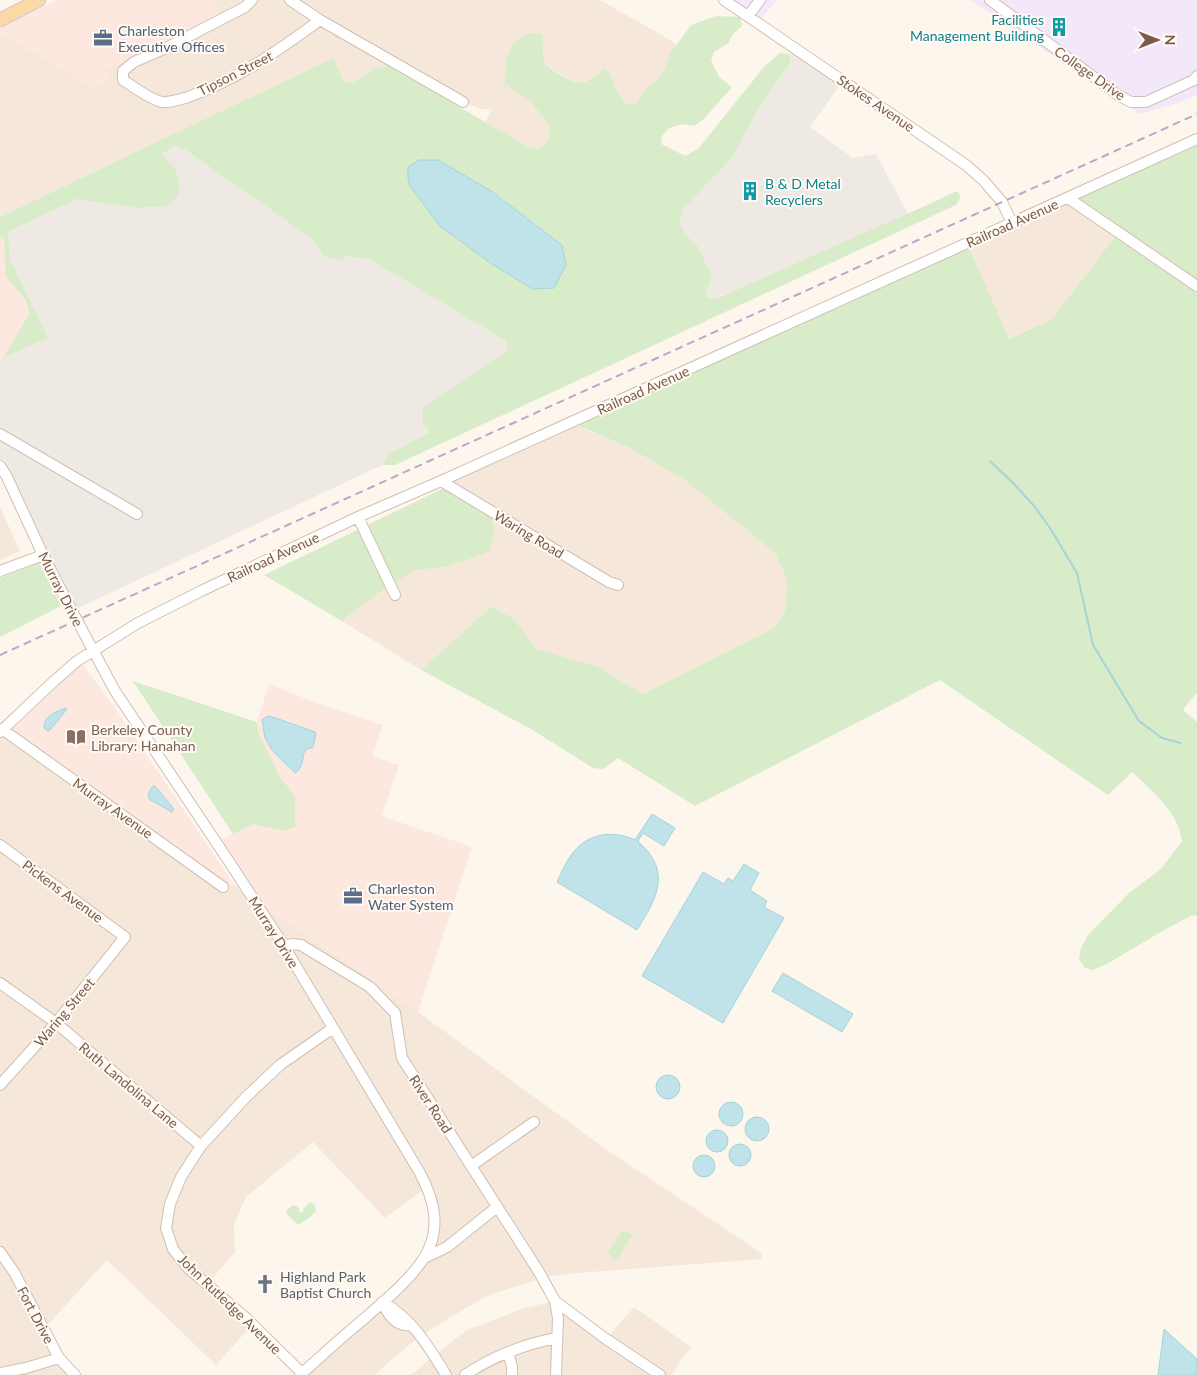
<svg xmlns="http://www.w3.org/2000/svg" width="1197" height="1375" viewBox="0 0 1197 1375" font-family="Lato,sans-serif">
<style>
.residential{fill:#f5e8da}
.commercial{fill:#fde8e0}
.industrial{fill:#efe9e4}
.education{fill:#f3e8fa}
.green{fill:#d8ecc9}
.water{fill:#bfe3e8;stroke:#a5d3da}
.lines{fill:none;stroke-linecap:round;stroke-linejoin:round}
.stream{stroke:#a5d3da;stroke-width:2}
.minor-casing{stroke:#d1beb0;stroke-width:12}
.major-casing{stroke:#dad1cd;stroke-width:15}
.minor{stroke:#fff;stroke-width:10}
.major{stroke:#fbd9a5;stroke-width:12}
.rail{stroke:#b9a8c9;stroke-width:2;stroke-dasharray:8 5;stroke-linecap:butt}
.labels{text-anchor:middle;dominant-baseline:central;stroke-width:4;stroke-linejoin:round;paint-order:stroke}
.culture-label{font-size:14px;fill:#0d838f;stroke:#fffaf3;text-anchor:end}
.service-label{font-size:14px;fill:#4e5e75;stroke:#fffaf3;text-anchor:start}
.street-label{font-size:14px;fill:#7a5c4d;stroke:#fffaf3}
.education-label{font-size:14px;fill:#785e54;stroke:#fffaf3;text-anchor:start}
.worship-label{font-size:14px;fill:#5b616d;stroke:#fffaf3;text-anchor:start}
</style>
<rect width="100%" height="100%" fill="#fdf6ec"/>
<path class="residential" d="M212 0H600L665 37 677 45 669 55 662 75 646 89 636 104 625 103 616 91 610 73 591 78 581 83 570 81 544 63 542 34 505 84 531 102 550 127V138L539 149 527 146 485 122 492 109H481L463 102 389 60 388 66 376 68 352 83 343 81 334 58 171 135 0 217V32L30 51 106 70 219 14Z
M1068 198 1119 233 1052 319 1008 339 967 243Z
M571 423 630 448 686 481 775 553 787 579 786 609 774 628 643 694 596 666 536 649 514 619 492 606 421 670 342 621 377 594 413 571 449 566 490 552 493 521 490 511 441 481Z
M0 507 20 551 0 560Z
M0 732 223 887 234 885 418 1012 600 1145 761 1253 762 1259 565 1274 542 1278 486 1296 420 1336 374 1375H300L414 1272 433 1235 427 1187 385 1218 313 1142 246 1197 234 1225 235 1252 207 1285 252 1325 216 1365 107 1260 44 1329 75 1375H0Z
M555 1301 606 1339 634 1307 691 1347 671 1375H411L434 1355 467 1330 524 1308Z"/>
<path class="commercial" d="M57 0H212L220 14 106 70 110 79 92 88 0 32V28Z
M0 236 4 238 6 277 26 300 29 314 3 358 0 359Z
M79 660 113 705 234 885 223 887 2 729Z
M269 684 314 702 383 725 372 756 399 765 382 816 472 847 418 1012 253 899 217 842 253 824 283 831 295 796 279 775 259 734 257 722Z"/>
<path class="industrial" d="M791 51 840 85 810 127 853 158 876 154 908 214 714 299 706 297V292L712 277 698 246 685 234 680 223 683 210 732 157 760 106 776 83 790 64Z
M174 145 184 149 311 238 324 256H348L369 259 506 341 508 350 424 408 430 432 389 454 382 465 72 611 0 466V359L48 338 10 259 8 232 77 199 136 208 160 153 167 151Z"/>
<path class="education" d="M732 0H777L761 19Z
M970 0H1197V95L1178 103 1140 114Z"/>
<path class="green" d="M716 16 740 17 742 26 732 35 729 43 714 52 711 61 720 78 732 87 704 119 694 126 682 124 669 128 662 136 661 144 685 156 698 149 764 67 780 53 790 54V64L776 83 760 106 732 157 683 210 680 223 685 234 698 246 712 277 706 292 707 297 715 299 927 205 957 191 961 197 956 205 395 465H382L389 454 430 432 423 423V408L508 350 506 341 369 259 348 256 339 260 324 256 311 238 184 149 174 145 167 151 160 153 175 168 180 188 177 198 167 206 136 208 77 199 8 232 10 259 48 338 3 358 29 314 26 300 6 277 4 238 0 236V217L171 135 334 58 343 81 352 83 376 68 388 66 527 146 539 149 550 138V127L531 102 505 84C506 75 505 64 508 55 512 41 527 30 542 34L544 63C553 70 572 86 583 82 591 80 598 74 604 69L610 73 616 91 625 103 636 104 646 89 662 75 669 55 691 25Z
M1197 139V286L1068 198Z
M1115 237 1197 293V692L1183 710 1197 722V915L1191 916 1164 930 1107 964 1092 970 1085 968 1079 959 1081 948 1088 935 1129 893 1161 869 1182 841C1178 811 1153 792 1132 772L1108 795 940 680 695 806 618 758 603 769 593 768 531 729 421 670 492 606 514 619 536 649 596 666 643 694 774 628 786 609 787 579 775 553 686 481 630 448 577 425 969 248 1009 339 1052 319Z
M442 489H448L492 516 494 532 490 552 449 566 413 571 377 594 342 621 264 575Z
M39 562 61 606 0 637V578Z
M133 681 257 722 259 734 279 775 295 796V827L283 831 253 824 233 834Z
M310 1202 315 1205 316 1211 309 1218 298 1225 288 1215 286 1211 293 1205 298 1207 300 1212H303V1209Z
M623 1230H624L632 1236 617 1259H616L607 1253Z"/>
<path class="water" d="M419 160H438L491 191 562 245 566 265 554 288 533 289 492 264 440 226 410 186 408 178V167Z
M66 708 67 709 50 730 48 731 44 728C43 717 56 711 66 708Z
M270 716 315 732 316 734 313 747 305 750C302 758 303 769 295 773L272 750 265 738 262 720 266 717Z
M153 786H155L174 809 172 812 149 799 148 794Z
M652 814 675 828 664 846 643 833 638 841C642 846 648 850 651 856 669 882 650 908 637 930L557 882C562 871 568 857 577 848 593 832 616 831 635 840Z
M744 864 759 873 750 890 767 901 764 907 784 918 723 1023 642 976 703 872 724 884 728 878 733 881Z
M783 973 853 1014 842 1032 772 991Z
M656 1087a12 12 0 1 1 24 0a12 12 0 1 1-24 0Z
M719 1114a12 12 0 1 1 24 0a12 12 0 1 1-24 0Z
M745 1129a12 12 0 1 1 24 0a12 12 0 1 1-24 0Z
M706 1141a11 11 0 1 1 22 0a11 11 0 1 1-22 0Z
M729 1155a11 11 0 1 1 22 0a11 11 0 1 1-22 0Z
M693 1166a11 11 0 1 1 22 0a11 11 0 1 1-22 0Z
M1164 1329 1197 1359V1375H1158Z"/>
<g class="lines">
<path class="stream" d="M990 461 1013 483 1035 507 1050 528 1077 573 1093 645 1139 721 1162 738 1180 743"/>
<g class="minor-casing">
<path id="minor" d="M252 0 245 7 166 48 134 62 123 71V80C132 86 151 100 162 102 170 103 181 99 188 97 237 80 279 50 320 20
M290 0 320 20 463 102
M724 0 966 165 983 180 1002 202 1012 223
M990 0 1118 95 1131 102H1146L1194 80 1197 76
M748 16 760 0
M1068 198 1197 286
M0 434 137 514
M0 466 7 477 43 555 72 611 115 691 228 860 284 946 420 1173C432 1196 440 1220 430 1246 420 1274 375 1309 352 1329 334 1344 317 1360 300 1375
M441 481 609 582 618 585
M358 517 395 595
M0 571 43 555
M2 729 223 887
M0 732 53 682 77 661 138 623 201 591 358 517 441 481 1197 139
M0 845 125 937 56 1023 0 1085
M284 946 293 944 301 945 370 987 395 1013 402 1058 539 1272 555 1301 558 1318 556 1375
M0 983 56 1023 201 1146
M471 1166 534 1122
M0 1252 14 1272 59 1358 75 1375
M424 1258 447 1247 497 1207
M555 1301 606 1339 660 1375
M382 1302C412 1318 429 1347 446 1375
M382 1302C388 1314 395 1327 411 1325
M508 1354 512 1366V1375
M0 1373 26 1368 59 1358
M302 1373 246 1318 188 1268 173 1249 166 1228 170 1204 181 1177 201 1146 246 1097 280 1065 333 1028
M465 1375C492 1357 525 1344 557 1338"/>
</g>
<g class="major-casing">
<path id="major" d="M0 20 39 0"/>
</g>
<use href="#minor" class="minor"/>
<use href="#major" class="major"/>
<path class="rail" d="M0 655 1197 114"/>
</g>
<defs>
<g id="building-bare" transform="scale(1.5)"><path d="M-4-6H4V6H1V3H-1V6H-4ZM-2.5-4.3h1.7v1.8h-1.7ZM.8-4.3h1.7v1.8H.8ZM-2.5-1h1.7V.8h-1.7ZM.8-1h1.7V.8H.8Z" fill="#0f9aa8" stroke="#fffaf3" stroke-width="2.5" paint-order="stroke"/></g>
<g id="office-bare" transform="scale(1.5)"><path d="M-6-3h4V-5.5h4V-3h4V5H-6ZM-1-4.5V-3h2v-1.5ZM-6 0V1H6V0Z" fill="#5c6f8a" stroke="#fffaf3" stroke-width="2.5" paint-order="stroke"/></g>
<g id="library-bare" transform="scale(1.5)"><path d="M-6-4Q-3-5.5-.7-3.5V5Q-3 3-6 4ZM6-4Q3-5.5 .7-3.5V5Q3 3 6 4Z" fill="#8d6e63" stroke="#fffaf3" stroke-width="2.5" paint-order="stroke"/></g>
<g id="church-bare" transform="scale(1.5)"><path d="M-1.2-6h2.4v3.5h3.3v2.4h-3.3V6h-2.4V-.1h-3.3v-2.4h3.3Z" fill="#6b7280" stroke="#fffaf3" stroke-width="2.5" paint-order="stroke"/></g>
</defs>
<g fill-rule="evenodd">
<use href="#building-bare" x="1059" y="27"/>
<use href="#office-bare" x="103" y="38"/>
<use href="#building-bare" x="750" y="191"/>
<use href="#library-bare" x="76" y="737"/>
<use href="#office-bare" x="353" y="896"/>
<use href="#church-bare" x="265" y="1284"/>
</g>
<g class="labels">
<g class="culture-label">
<text x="1044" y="19">Facilities<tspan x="1044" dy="16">Management Building</tspan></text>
<text x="765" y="183" text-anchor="start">B &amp; D Metal<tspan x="765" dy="16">Recyclers</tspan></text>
</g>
<g class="service-label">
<text x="118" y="30">Charleston<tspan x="118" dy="16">Executive Offices</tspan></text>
<text x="368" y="888">Charleston<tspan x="368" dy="16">Water System</tspan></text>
</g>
<g class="street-label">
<text transform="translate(235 73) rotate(-27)">Tipson Street</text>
<text transform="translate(1090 73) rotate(35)">College Drive</text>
<text transform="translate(876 103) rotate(34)">Stokes Avenue</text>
<text transform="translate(1012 223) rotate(-24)">Railroad Avenue</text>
<text transform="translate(643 390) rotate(-24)">Railroad Avenue</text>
<text transform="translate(529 534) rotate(31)">Waring Road</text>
<text transform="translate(273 557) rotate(-25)">Railroad Avenue</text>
<text transform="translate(61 589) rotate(63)">Murray Drive</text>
<text transform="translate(113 808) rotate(35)">Murray Avenue</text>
<text transform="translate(63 891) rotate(36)">Pickens Avenue</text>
<text transform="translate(274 932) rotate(58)">Murray Drive</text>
<text transform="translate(64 1012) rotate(-50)">Waring Street</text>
<text transform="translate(129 1085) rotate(40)">Ruth Landolina Lane</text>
<text transform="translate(431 1104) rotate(57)">River Road</text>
<text transform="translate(230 1304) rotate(44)">John Rutledge Avenue</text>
<text transform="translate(36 1315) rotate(62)">Fort Drive</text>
</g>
<g class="education-label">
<text x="91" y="729">Berkeley County<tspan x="91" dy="16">Library: Hanahan</tspan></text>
</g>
<g class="worship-label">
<text x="280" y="1276">Highland Park<tspan x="280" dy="16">Baptist Church</tspan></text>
</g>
</g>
<g transform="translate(1157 40) rotate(90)" stroke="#fffaf3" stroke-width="4" paint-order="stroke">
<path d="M0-4L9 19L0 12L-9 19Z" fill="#7a5c4d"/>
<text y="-8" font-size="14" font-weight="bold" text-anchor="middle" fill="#7a5c4d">N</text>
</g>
</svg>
